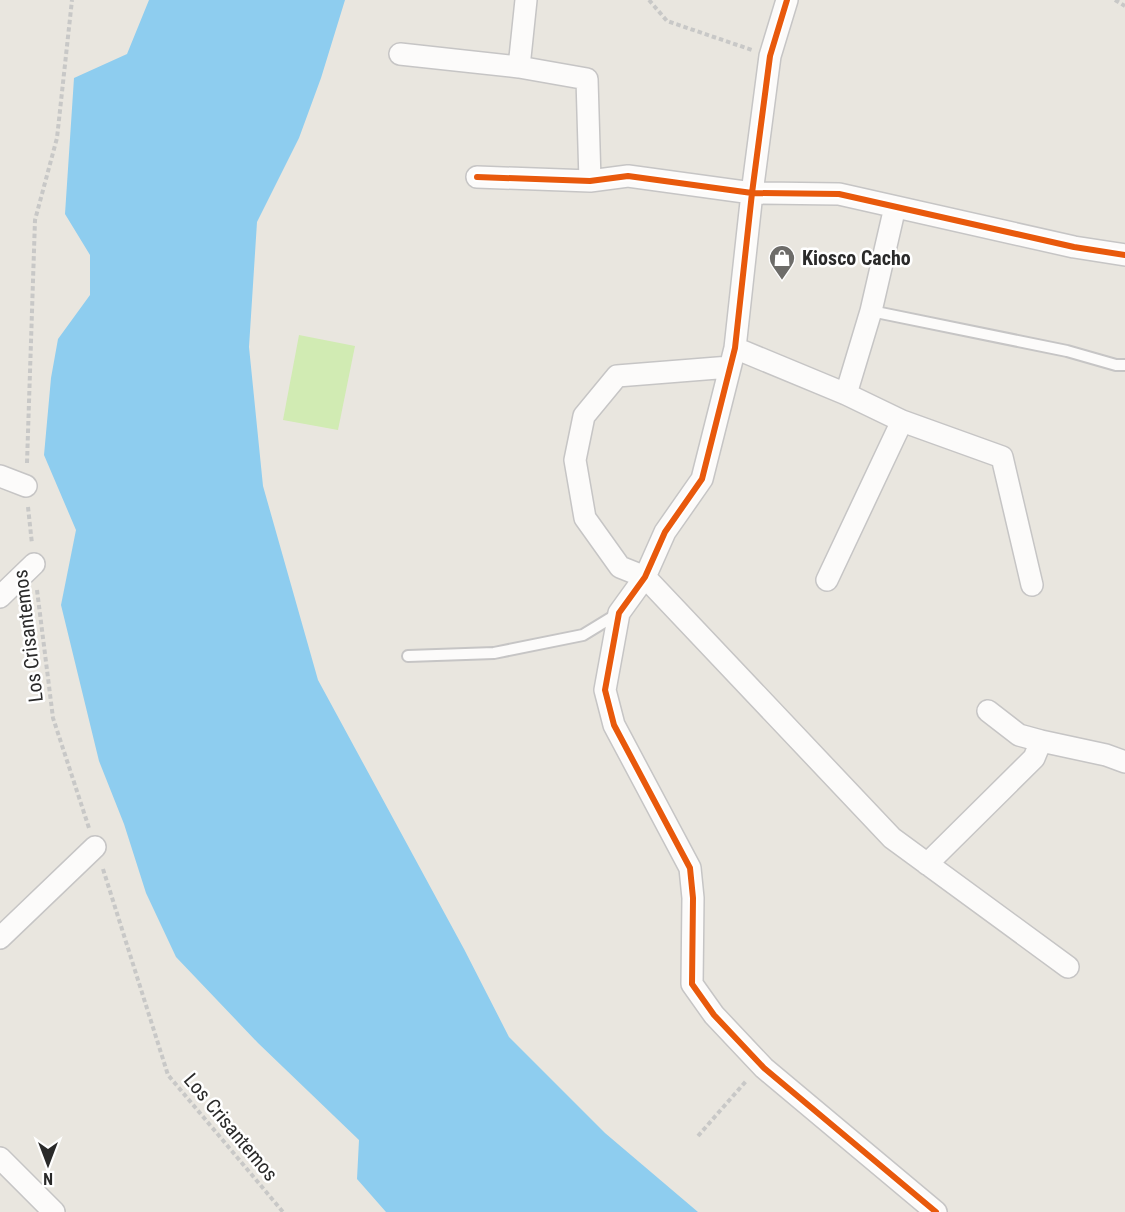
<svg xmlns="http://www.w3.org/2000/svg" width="1125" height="1212" viewBox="0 0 1125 1212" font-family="'Roboto Condensed',sans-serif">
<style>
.pitch{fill:#d1ebb3}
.water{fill:#8ecdef}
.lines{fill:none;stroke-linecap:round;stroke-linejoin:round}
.service-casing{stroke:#c6c5c5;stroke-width:14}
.minor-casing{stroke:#c6c5c5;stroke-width:24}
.path{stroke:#c8c8c7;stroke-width:4;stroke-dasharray:4.5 3;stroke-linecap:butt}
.service{stroke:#fcfbfa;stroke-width:10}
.minor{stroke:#fcfbfa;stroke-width:21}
.cycleway-casing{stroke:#fff;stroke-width:10}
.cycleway{stroke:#e8590c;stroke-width:6}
.labels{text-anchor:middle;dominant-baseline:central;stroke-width:5;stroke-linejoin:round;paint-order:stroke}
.poi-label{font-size:20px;font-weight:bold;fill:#2a2a2a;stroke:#fff;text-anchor:start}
.street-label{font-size:20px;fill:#2a2a2a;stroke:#fff}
</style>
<rect width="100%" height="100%" fill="#e9e6df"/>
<path class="pitch" d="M299 335 355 346 338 430 283 420Z"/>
<path class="water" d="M149 0H345L321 78 299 138 257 222 249 347 263 486 318 680 464 949 509 1037 605 1133 698 1212H386L357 1179 359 1140 258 1043 176 957 146 893 124 824 99 761 61 605 76 530 44 455 51 378 58 339 90 295V255L65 214 74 78 127 54Z"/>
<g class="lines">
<g class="service-casing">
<path id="service" d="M871 311 1067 351 1116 365H1125
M408 656 494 653 583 635 619 613"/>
</g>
<g class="minor-casing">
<path id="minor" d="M526 0 519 67 587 79 590 181
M787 0 770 56 752 193 735 348 702 479 665 532 645 577 619 613 605 690 614 725 690 868 693 898 692 984 714 1015 764 1068 936 1212
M400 54 519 67
M477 177 590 181 628 176 752 193 839 194 1074 247 1125 255
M735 348 846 394 902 421 1002 457 1032 585
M730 367 617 376 584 416 575 460 585 518 620 567 645 577 892 838 1068 967
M846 394 871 311 895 207
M0 476 26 486
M827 580 902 421
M0 597 34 564
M988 711 1019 735 1041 741 1106 755 1125 762
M927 864 1034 758 1041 741
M0 938 95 847
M0 1158 54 1212"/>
</g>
<path class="path" d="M649 0 667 21 752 50
M1115 0 1125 6
M27 463 35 220 57 138 72 0
M28 507 32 544
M37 590 53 718 89 828
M103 869 168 1075 283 1212
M698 1136 747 1080"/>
<use href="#service" class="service"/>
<use href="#minor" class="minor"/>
<g class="cycleway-casing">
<path id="cycleway" d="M787 0 770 56 752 193 735 348 702 479 665 532 645 577 619 613 605 690 614 725 690 868 693 898 692 984 714 1015 764 1068 936 1212
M477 177 590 181 628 176 752 193 839 194 1074 247 1125 255"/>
</g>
<use href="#cycleway" class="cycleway"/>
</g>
<defs>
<g id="shop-pin" transform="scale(1.35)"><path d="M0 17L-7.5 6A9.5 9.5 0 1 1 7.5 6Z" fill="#6d6c69" stroke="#fff"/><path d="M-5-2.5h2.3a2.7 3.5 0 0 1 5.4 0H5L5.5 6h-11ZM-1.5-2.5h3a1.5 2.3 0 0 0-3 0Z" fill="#fff"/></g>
</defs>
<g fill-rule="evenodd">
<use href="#shop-pin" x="782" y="258"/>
</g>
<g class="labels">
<g class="poi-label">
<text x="802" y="258">Kiosco Cacho</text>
</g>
<g class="street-label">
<text transform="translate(28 636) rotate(-97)">Los Crisantemos</text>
<text transform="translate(231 1127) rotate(50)">Los Crisantemos</text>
</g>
</g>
<g transform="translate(48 1164) rotate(180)" stroke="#ffffff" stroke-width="4.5" paint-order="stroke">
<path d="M0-4.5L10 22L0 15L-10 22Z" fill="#2a2a2a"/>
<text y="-9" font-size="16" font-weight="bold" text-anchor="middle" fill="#2a2a2a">N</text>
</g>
</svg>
